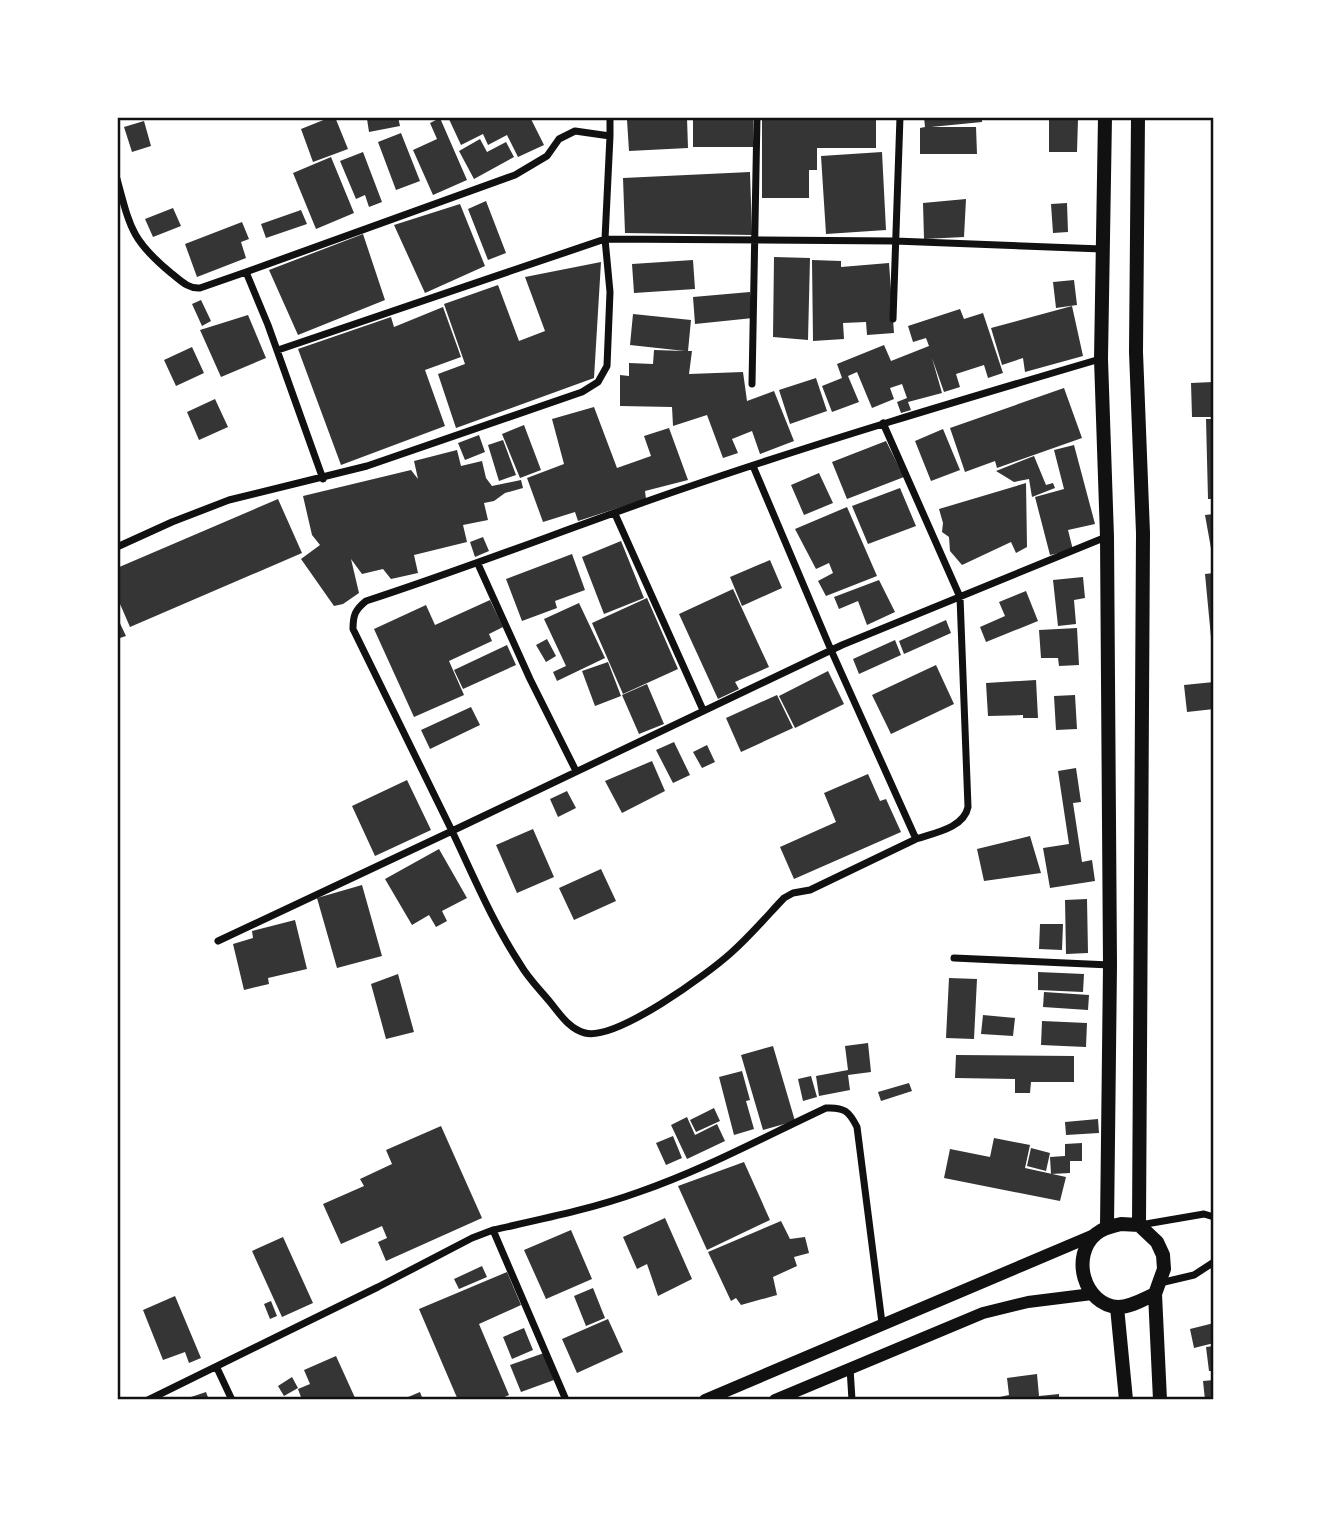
<svg xmlns="http://www.w3.org/2000/svg" width="1331" height="1517" viewBox="0 0 1331 1517" font-family="'DejaVu Sans',sans-serif">
<style>
.building{fill:#353535}
.lines{fill:none;stroke-linecap:round;stroke-linejoin:round}
.minor{stroke:#111;stroke-width:7}
.tertiary{stroke:#111;stroke-width:12}
.secondary{stroke:#111;stroke-width:14}
.neatline{fill:none;stroke:#111;stroke-width:2.5}
</style>
<rect width="100%" height="100%" fill="#fff"/>
<path class="building" d="M331 117H335L348 149 313 162 301 129Z
M376 117H398L400 126 369 132 367 119Z
M448 117H530L544 145 518 157 507 135 488 145 483 134 461 145Z
M693 117H753V147H693Z
M762 117H876V148H817V170H809V198H762Z
M924 117H982V122L931 127H976L977 154H920V128L925 127Z
M440 118 467 180 433 195 413 150 437 139 430 123Z
M687 118 688 148 629 151 627 120Z
M1078 119 1077 152H1049V120Z
M144 121 151 146 132 152 124 127Z
M401 133 420 181 396 190 378 142Z
M480 139 487 152 506 142 514 157 474 179 459 151Z
M363 152 382 202 369 207 365 195 356 199 340 161Z
M882 152 886 230 826 234 821 156Z
M331 157 354 213 316 229 293 173Z
M750 172 752 235 625 233 623 178Z
M966 199 964 237 924 239 923 203Z
M486 201 506 253 488 260 468 209Z
M1067 203 1068 232 1053 233 1051 204Z
M460 204 485 266 425 293 394 225Z
M173 208 181 226 153 237 145 219Z
M301 210 307 224 266 238 261 224Z
M242 222 249 239 241 242 246 258 197 277 185 244Z
M363 234 385 300 298 335 269 270Z
M774 257 810 258 808 340 773 337Z
M693 260 695 289 634 293 632 264Z
M812 260 841 261V267L889 263 894 333 867 335 866 322 843 323 844 339 813 341Z
M601 262 594 378 456 428 438 374 465 364 444 304 498 285 519 341 545 331 525 277Z
M1074 280 1077 305 1056 308 1053 282Z
M750 292 753 318 695 324 693 297Z
M201 300 211 321 202 326 192 304Z
M1072 306 1083 356 1025 372 1023 358 1002 365 991 328Z
M443 307 461 357 425 370 445 426 341 465 298 349 391 317 394 327Z
M960 309 964 319 983 313 1003 373 988 378 984 365 956 374 960 387 944 392 932 358 942 393 908 402 911 410 901 413 897 402 907 398 902 384 890 388 894 399 872 408 857 372 848 376 859 402 832 412 822 386 842 378 837 364 884 345 891 361 929 346 926 338 913 342 908 326Z
M633 314 691 320 688 351H692L689 374 743 372 747 401 774 391 794 441 760 454 752 431 732 439 738 453 723 458 707 415 673 426 672 407 620 406V375L629 376V363L653 364 654 350 685 351 630 345Z
M248 315 266 358 221 377 200 330Z
M192 347 204 373 176 386 164 360Z
M816 378 827 411 790 424 779 390Z
M1213 382 1214 417H1192L1191 383Z
M1064 388 1082 438 997 468 995 461 965 472 950 428Z
M215 399 228 427 199 440 187 412Z
M594 407 617 468 651 456 644 436 669 428 688 480 645 491 646 499 578 521 575 512 543 522 527 478 564 464 552 419Z
M1206 419H1214V499H1208Z
M524 425 541 470 520 478 502 434Z
M943 429 960 470 931 481 915 441Z
M479 435 485 452 465 460 458 443Z
M503 440 516 475 499 481 488 445Z
M886 441 904 477 847 499 832 462Z
M1074 445 1095 524 1068 530 1073 550 1050 555 1035 497 1064 489 1054 450Z
M457 450 461 466 482 461 486 478 492 486 521 480 523 488 505 493 494 501 484 503 488 520 463 525 467 542 414 555 418 573 391 579 383 569 362 574 351 559 359 593 343 604 334 606 301 559 320 545 312 535 303 496 411 470 418 479 414 461Z
M1034 456 1046 485 1053 483 1055 488 1032 497 1029 479 1014 482 996 471Z
M819 473 833 503 804 515 791 485Z
M1026 483 1027 547 1016 553 1011 542 962 565 950 551 949 537 942 532 943 523 939 509Z
M900 488 916 526 868 544 852 506Z
M278 499 302 553 130 627 117 597V568Z
M847 507 877 576 826 596 818 581 833 573 829 563 816 569 795 529Z
M1214 514V554H1212L1205 515Z
M483 537 489 551 475 557 470 542Z
M621 541 644 598 604 614 582 557Z
M572 554 585 590 555 601 557 608 522 621 506 579Z
M770 560 782 588 742 606 730 577Z
M1214 573V648H1212L1205 574Z
M1083 577 1085 598 1074 600 1076 624 1058 626 1053 580Z
M879 580 895 612 867 625 858 601 839 609 834 597Z
M733 589 769 667 735 682 739 689 718 699 679 614Z
M1026 591 1038 621 986 642 980 627 1005 616 999 602Z
M647 598 678 669 623 694 592 623Z
M490 600 503 627 489 634 492 641 449 661 464 695 414 717 374 629 426 605 435 625Z
M579 603 605 658 557 681 553 672 566 666 544 619Z
M117 617 126 636 117 639Z
M946 620 951 633 904 654 899 641Z
M1077 628 1079 665 1059 666 1058 658H1041L1039 630Z
M547 639 556 656 546 662 536 645Z
M895 640 901 655 859 674 853 659Z
M507 645 516 665 463 689 454 670Z
M608 662 621 696 595 706 582 671Z
M936 665 954 704 891 734 872 695Z
M828 671 844 704 795 728 779 696Z
M1036 680 1038 718H1023V715L988 716 986 683Z
M1214 682V709L1187 712 1184 685Z
M647 684 664 724 639 734 622 695Z
M777 695 793 728 741 752 726 718Z
M1075 695 1077 729 1056 730 1054 696Z
M471 707 480 725 430 749 421 730Z
M674 742 690 775 673 783 656 750Z
M707 745 715 762 702 768 693 752Z
M652 761 665 791 622 813 605 781Z
M1076 768 1081 802 1073 803 1082 862 1092 860 1095 881 1050 888 1043 848 1069 844 1058 771Z
M868 774 880 801 886 799 901 832 794 879 780 847 836 822 824 793Z
M407 780 431 830 375 856 352 806Z
M567 791 576 808 558 817 550 799Z
M533 829 554 877 517 893 496 845Z
M1030 836 1041 873 984 881 977 849Z
M439 849 467 898 442 911 447 921 436 927 429 915 412 925 385 879Z
M601 869 616 901 574 920 559 888Z
M362 885 382 956 337 968 317 898Z
M1087 899 1088 953 1066 954 1065 900Z
M295 920 307 969 268 978 269 984 244 990 233 944 253 938 252 931Z
M1040 924H1063L1062 950 1039 949Z
M1038 972 1084 974 1083 992 1038 990Z
M398 974 414 1032 386 1039 371 984Z
M949 978 977 979 974 1039 946 1038Z
M1044 992 1089 995 1088 1010 1043 1007Z
M983 1015 1015 1018 1013 1036 981 1034Z
M1042 1021 1087 1023 1086 1047 1041 1045Z
M868 1043 871 1072 848 1075 850 1090 819 1096 816 1076 848 1070 845 1046Z
M773 1046 795 1121 763 1130 741 1055Z
M956 1055 1074 1056V1082H1031L1030 1093H1015V1079L955 1078Z
M742 1071 750 1100 746 1101 754 1129 734 1135 719 1077Z
M811 1076 817 1097 803 1101 798 1079Z
M909 1083 912 1091 881 1101 878 1092Z
M714 1108 720 1121 696 1132 690 1120Z
M687 1117 695 1135 717 1124 725 1141 687 1159 671 1125Z
M1098 1119 1099 1133 1066 1135 1065 1122Z
M441 1126 482 1218 386 1261 378 1242 387 1238 382 1226 341 1244 323 1204 364 1186 360 1179 392 1164 386 1150Z
M673 1136 682 1158 666 1165 656 1143Z
M994 1138 1030 1145 1025 1168 1066 1177 1060 1201 944 1178 950 1149 990 1157Z
M1082 1143V1161H1070V1173L1051 1174 1050 1157 1065 1156V1144Z
M1031 1148 1050 1153 1046 1171 1027 1166Z
M744 1162 770 1220 707 1250 678 1186Z
M665 1218 692 1279 658 1296 647 1264 637 1269 623 1237Z
M781 1221 790 1239 805 1237 809 1253 794 1257 797 1266 773 1277 777 1295 741 1305 736 1298 731 1301 708 1252Z
M571 1230 592 1279 546 1299 524 1250Z
M283 1237 313 1303 282 1317 252 1251Z
M482 1266 487 1277 459 1289 454 1279Z
M507 1272 521 1305 479 1324 509 1395 498 1400H458L419 1309Z
M593 1288 605 1318 586 1326 574 1296Z
M175 1296 201 1358 189 1363 185 1352 163 1360 143 1310Z
M271 1301 277 1316 270 1319 264 1304Z
M608 1319 623 1352 577 1373 562 1339Z
M1214 1323V1343L1194 1348 1190 1329Z
M524 1328 533 1350 512 1359 503 1337Z
M1214 1346V1371H1209L1206 1347Z
M544 1353 554 1380 521 1392 510 1365Z
M336 1356 356 1400H302L298 1389 310 1384 304 1370Z
M1037 1374 1039 1396 1059 1394V1400H986L1009 1395 1007 1378Z
M292 1377 298 1388 284 1396 278 1386Z
M1214 1380V1400H1205L1203 1381Z
M206 1392 209 1400H192L191 1397Z
M420 1392 423 1400H401Z"/>
<g class="lines">
<path class="minor" d="M610 117V136
M117 179C130 227 131 240 171 273 180 280 188 289 200 288L246 272 268 325 323 479
M246 272 515 175 547 156 559 139 575 131 610 136 605 239 278 350
M893 319 900 117
M1100 359C961 400 822 441 685 488 579 524 474 566 366 601 355 610 353 615 353 629L452 831 842 645 1106 537
M752 384 757 117
M753 466 831 650 916 839C934 833 964 828 968 807L960 597 883 423
M615 514 703 710
M117 547 172 522 229 500 367 466 582 392 598 382 607 366 610 292 605 239 895 241 1102 249
M478 564 530 679 576 771
M218 941 452 831C473 875 493 923 520 964 528 978 540 990 550 1002 560 1014 569 1029 585 1033 616 1041 708 974 732 952 751 935 767 916 784 898L793 893 810 890 916 839
M954 958 1110 965
M1140 1225 1204 1214 1214 1217
M493 1230C542 1219 592 1209 639 1192 703 1170 764 1137 826 1108 844 1107 849 1111 857 1127L882 1323
M1160 1283 1194 1275 1214 1262
M217 1368 232 1400
M850 1368 852 1400
M148 1400 378 1287 472 1238 493 1230 566 1400"/>
<path class="tertiary" d="M705 1400 1094 1235
M775 1400 983 1313 1028 1302 1092 1294"/>
<path class="secondary" d="M1105 117 1101 359 1107 537 1110 965 1107 1227
M1138 117 1136 352 1143 533 1139 1225
M1121 1224 1139 1225 1157 1242 1163 1255 1164 1269 1155 1294C1144 1299 1131 1307 1118 1307 1084 1305 1070 1256 1096 1234 1103 1228 1112 1226 1121 1224Z
M1155 1294 1160 1400
M1117 1307 1126 1400"/>
</g>
<rect width="1331" height="1517" fill="none" stroke="#ffffff" stroke-width="238"/>
<rect x="119" y="119" width="1093" height="1279" class="neatline"/>
</svg>
